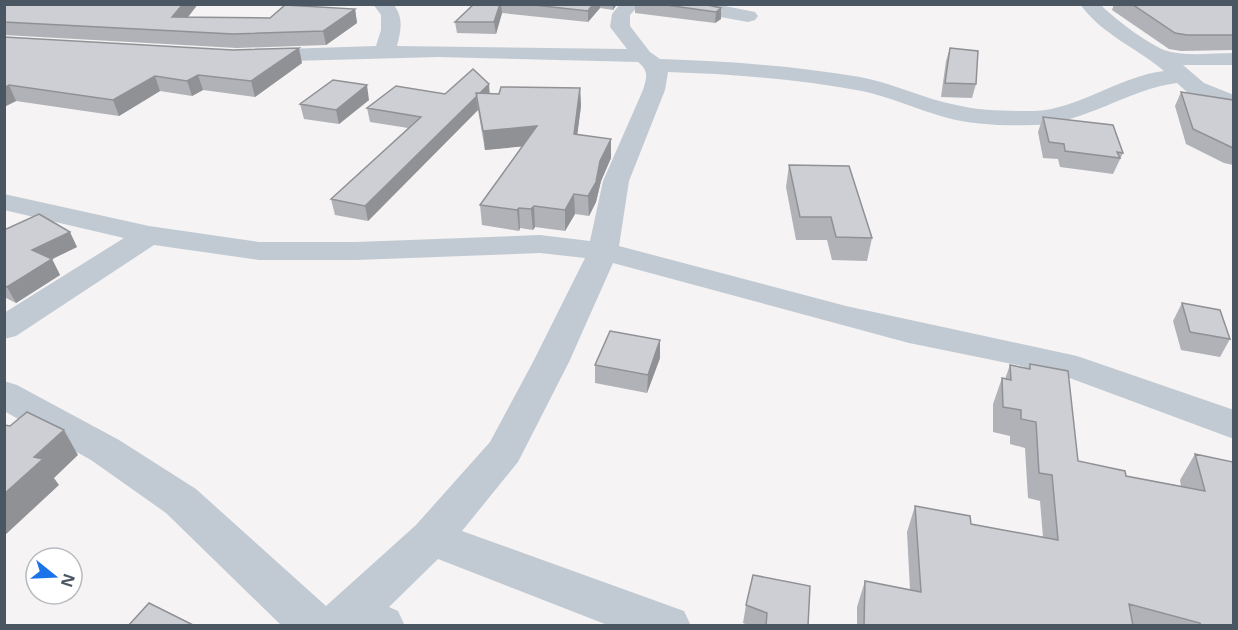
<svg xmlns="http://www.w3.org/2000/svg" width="1238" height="630" viewBox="0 0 1238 630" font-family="'Noto Sans',sans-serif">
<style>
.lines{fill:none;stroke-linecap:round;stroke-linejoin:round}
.minor{fill:#c1cad2;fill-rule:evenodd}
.wall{fill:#b0b2b7}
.shaded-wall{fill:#909195}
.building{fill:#cdcfd5;stroke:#909195;stroke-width:1.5}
</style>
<rect width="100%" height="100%" fill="#f5f3f3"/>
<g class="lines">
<path class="minor" d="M373 4H393C404 17 401 30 397 46L627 49 610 27 612 14 620 4H640L630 15V26L650 52 660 59C727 61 794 66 860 77 893 83 924 99 956 105 981 111 1008 111 1034 111 1077 110 1120 76 1164 71 1137 48 1101 34 1080 4H1100C1113 18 1147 43 1164 50 1184 57 1212 53 1234 53V65H1183L1204 83 1234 95V111L1188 93 1177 83C1128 89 1084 124 1034 125 1005 126 972 125 944 117 916 109 890 97 862 91 798 79 732 74 668 72L665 90 629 181 619 246 846 306 1077 356 1234 410V439L1067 377 1017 365 909 343 613 263 569 362 518 462 462 531 684 611 691 626H610L438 559 389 607 398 611 405 626H282L166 513 91 460 4 411V381L17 385 119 440 196 489 326 606 416 525 490 442 533 362 585 258 540 253 356 260H259L154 245 16 336 4 339V313L124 238 4 210V194L149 226 259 242H356L540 235 590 241 603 181 643 90C647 77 649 71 638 62L438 57 255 62 248 60 245 56 248 52 255 50 376 46 381 30V15Z
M672 4H715L755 12 758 16 755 20 748 22 681 10 674 8Z"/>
</g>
<path class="wall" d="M4 4H198L188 17 270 18 355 9 357 23 326 45 237 48 4 35Z
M474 4H617L613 10 600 8 588 22 502 13 496 34 457 33 455 22Z
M635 4H703L721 8V19L715 23 635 13Z
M1114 4H1233V50L1181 51 1169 49 1112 10Z
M4 37 302 63 255 97 203 90 192 96 160 91 119 116 16 101 4 107Z
M950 48 976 84 972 98 941 97 946 61Z
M580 88 581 106 577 134 611 158 601 181 596 202 589 216 575 214 565 231 535 227 533 230 520 228 519 231 482 225 480 205 522 146 485 150 478 110 368 221 335 215 331 199 408 128 370 122 367 108 445 94H499Z
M1181 92 1233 100V165L1224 163 1186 144 1175 106Z
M369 100 339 124 304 119 300 104Z
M1043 117 1123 153 1113 174 1060 167 1058 159 1043 158 1038 132Z
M789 165 872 238 867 261 832 260 827 240H796L786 187Z
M4 230 77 247 52 259 60 275 16 303 4 297Z
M1182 303 1230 339 1220 357 1181 350 1173 321Z
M660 358 647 393 595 383V365Z
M1030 364 1078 461 1126 476 1181 486 1180 480 1195 454 1233 462V626H857V607L865 581 910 590 907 532 915 506 971 524 1043 537 1040 501 1028 498 1025 448 1010 444V436L993 432V404L1002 378 1005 379 1010 365 1028 368Z
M746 605 808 626H750L743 623Z"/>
<path class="shaded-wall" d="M183 4H198L177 31 172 17Z
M500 4H501L502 13 496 34 494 22Z
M593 4H600V8L588 22V11Z
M613 4H617L613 10Z
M721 8V19L715 23 716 12Z
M355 9 357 23 326 45 323 31Z
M299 48 302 63 255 97 251 81Z
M198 75 203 90 192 96 187 81Z
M155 76 160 91 119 116 113 100Z
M489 84 490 98 477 96Z
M9 85 16 101 4 107V88Z
M367 85 369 100 339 124 336 110Z
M580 88 581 106 575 153 574 134Z
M476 96 478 110 368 221 365 206Z
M537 126 538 145 485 150 483 131Z
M611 139V158L601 181 596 202 589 216 588 196 600 161Z
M574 194 575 214 565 231V210Z
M534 206 535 227 533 230 531 209Z
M519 208 520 228 519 231 517 210Z
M70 232 77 247 40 265 32 250Z
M52 259 60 275 16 303 7 287Z
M660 340V358L647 393 648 375Z
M64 430 78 455 54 478 59 485 4 536V494L34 457Z"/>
<path class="building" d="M4 4H183L172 17 270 18 285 5 355 9 323 31 233 34 4 22Z
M474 4H500L494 22H455Z
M525 4H593L588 11Z
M659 4H703L721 8 716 12Z
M1132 4H1233V35H1187L1175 33Z
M4 37 233 50 299 48 251 81 198 75 187 81 155 76 113 100 9 85 4 88Z
M950 48 978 51 976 84 945 83Z
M473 69 489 84 480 93H476L477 96 365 206 331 199 421 117 367 108 396 86 445 94Z
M333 80 367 85 336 110 300 104Z
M501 87 580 88 574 134 611 139 600 161 596 182 588 196 574 194 565 210 534 206 531 209 519 208 517 210 480 205 537 126 483 131 476 93 499 94Z
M1181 92 1233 100V148L1193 129Z
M1043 117 1113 125 1123 153 1117 152 1120 158 1065 151 1064 144 1049 142Z
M789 165 849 166 872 238 836 237 831 217H800Z
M39 214 70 232 32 250 52 259 7 287 4 285V230Z
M1182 303 1220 310 1230 339 1190 332Z
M610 331 660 340 648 375 595 365Z
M1030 364 1068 371 1078 461 1125 471 1126 476 1205 491 1195 454 1233 462V626H1201L1200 623 1129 604 1133 626H864L865 581 921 592 915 506 970 516 971 524 1058 540 1052 475 1039 473 1036 422 1021 419V410L1003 407 1002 378 1011 380 1010 365 1030 369Z
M27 412 64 430 34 457 43 459 4 494V425L10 426Z
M753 575 810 586 808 626H766L767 613 746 605Z
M149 603 195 626H128Z"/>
<rect width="1238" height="630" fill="none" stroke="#4a5661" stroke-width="12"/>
<g transform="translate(54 576) rotate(108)"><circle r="28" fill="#ffffff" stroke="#b7bbc0" stroke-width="1.5"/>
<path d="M0-4.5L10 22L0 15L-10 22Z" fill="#1a73e8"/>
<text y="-9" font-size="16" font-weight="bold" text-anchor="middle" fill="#4a5661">N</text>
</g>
</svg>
